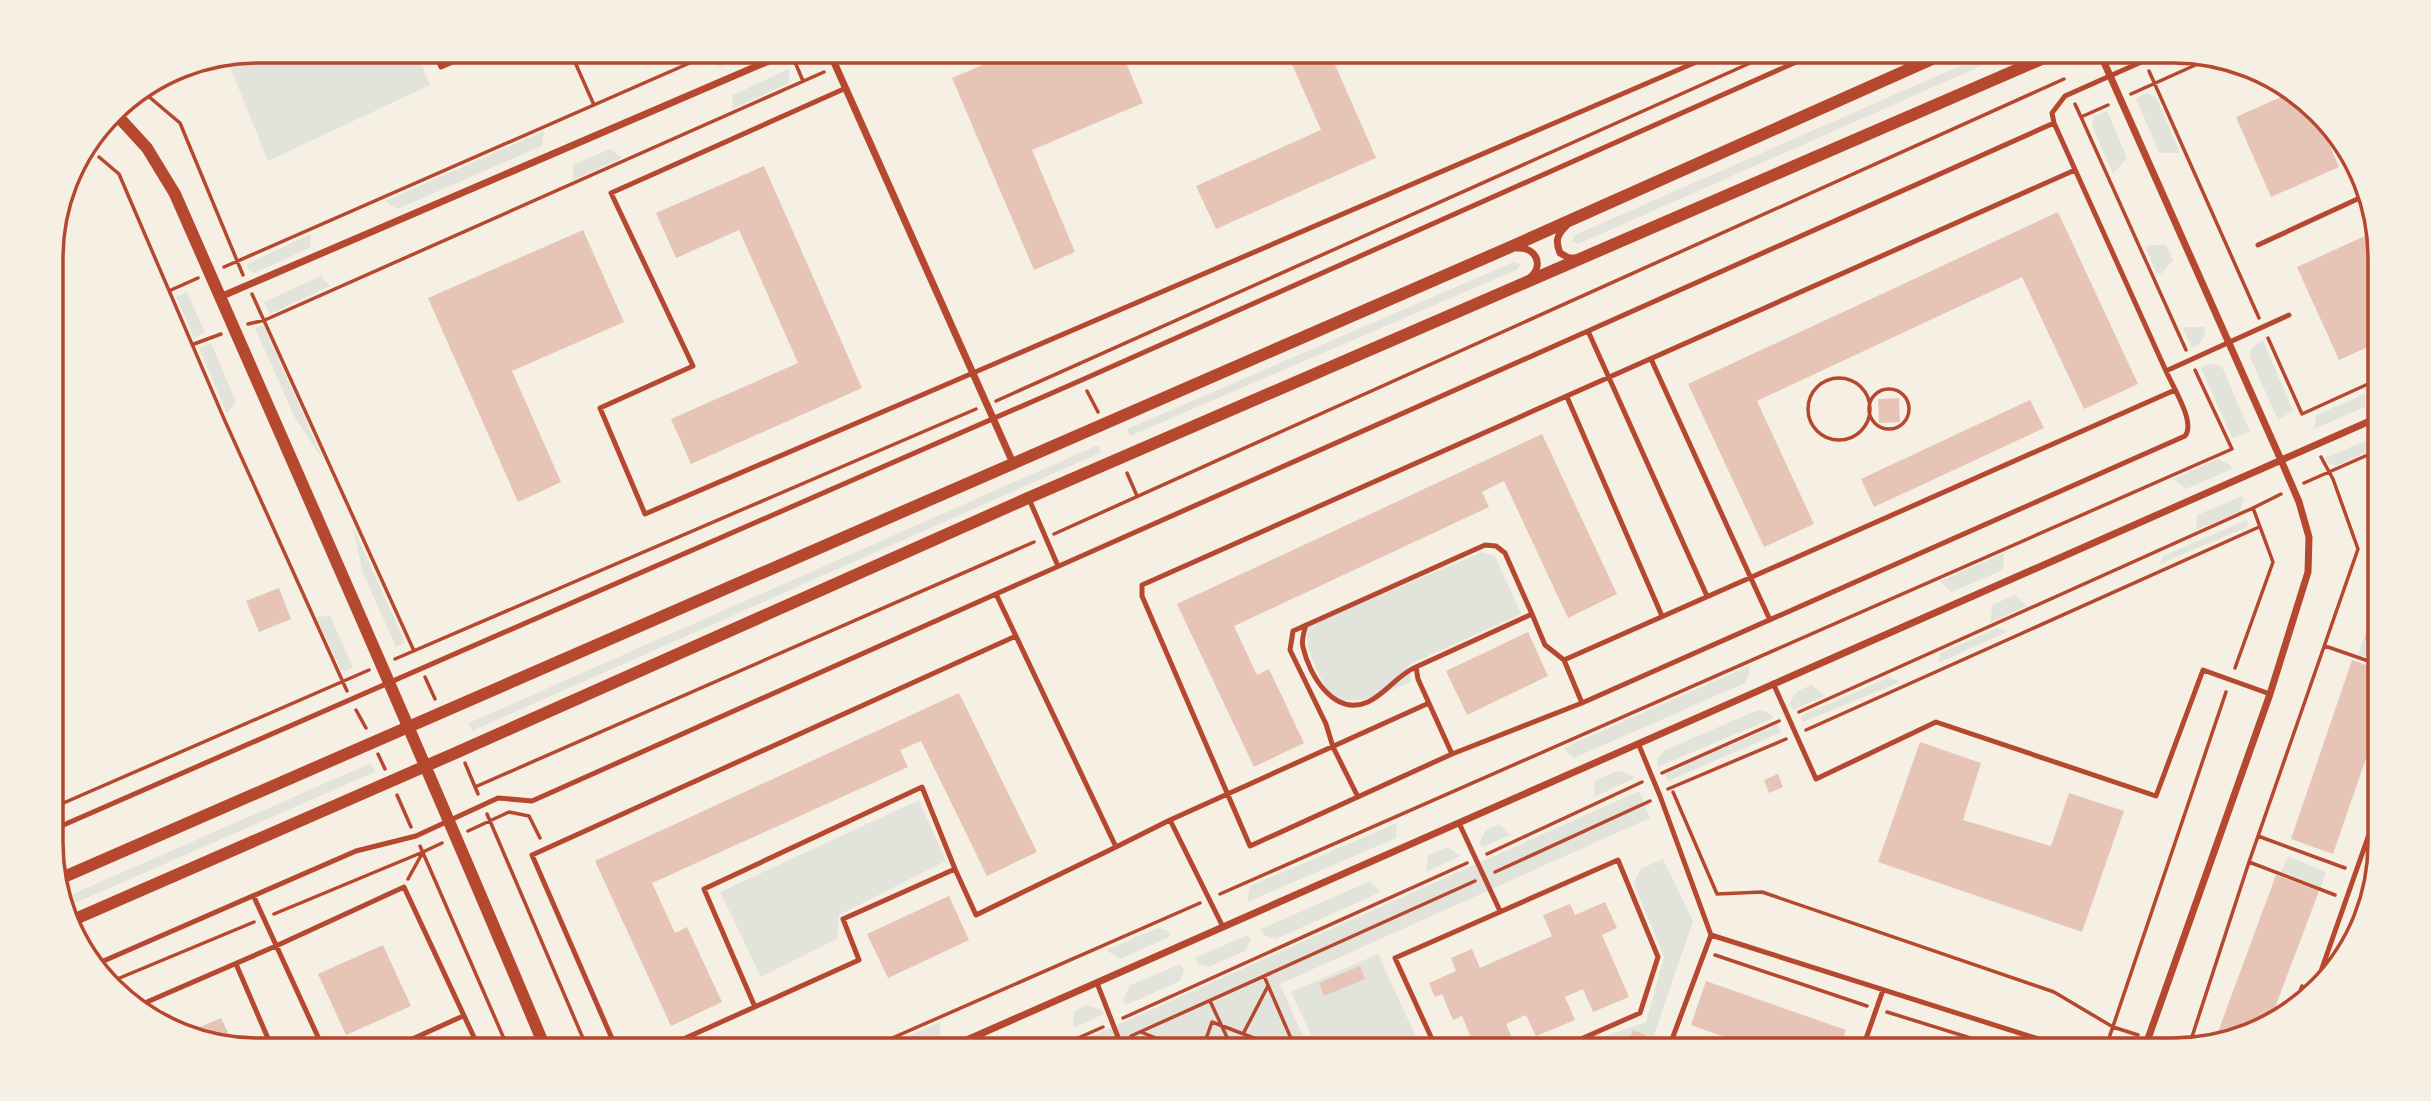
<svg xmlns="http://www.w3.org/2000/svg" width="2431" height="1101" viewBox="0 0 2431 1101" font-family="Rubik,sans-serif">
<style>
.green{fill:#e2e4dc}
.building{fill:#e6c5b7}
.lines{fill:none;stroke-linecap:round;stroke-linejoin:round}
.path{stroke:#b5482f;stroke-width:3.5}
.service{stroke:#b5482f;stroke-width:5}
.minor{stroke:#b5482f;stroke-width:7}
.tertiary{stroke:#b5482f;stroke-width:12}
.rim{fill:none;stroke:#b5482f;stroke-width:3.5}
</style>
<rect width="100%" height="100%" fill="#f6efe4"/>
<path class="green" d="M258 51H416L430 85 268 161 226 57Z
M725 51H756L720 67 709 58Z
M1994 51H2015L1578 244 1572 242 1575 235Z
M789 69V83L732 109 733 95Z
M2147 93 2157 98 2180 153H2159L2136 98Z
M2107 111 2127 158 2113 174 2092 125 2094 116Z
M544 131 542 146 397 209 385 201Z
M610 149 622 158 573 180V165Z
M311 234 310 248 254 273 248 270 247 264Z
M2148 245H2166L2173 260 2161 274 2156 272 2146 249Z
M1514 262 1520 264 1518 269 1130 436 1127 429Z
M321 276 330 286 270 314 264 302Z
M187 292 205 333 194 338 176 297Z
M263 325 324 461 295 418 255 328Z
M2185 327H2204C2208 337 2201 343 2192 348L2183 329Z
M2263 340 2293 411 2278 420 2250 357 2251 349Z
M211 343 236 402 227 414 199 348Z
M2209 364 2218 365 2223 369 2250 432 2232 438 2201 368Z
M2365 394V407L2314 429 2316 415Z
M2379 435V446L2336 466 2328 463 2325 458Z
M1098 445 1102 452 472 731 469 723Z
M2218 459 2230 465 2232 469 2186 489 2173 479Z
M2242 496 2244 500 2240 512 2196 530 2197 515Z
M2246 520 2249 526 2160 564 2163 556Z
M352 525 405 642 396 647 363 573Z
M1482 552 1495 556 1521 614 1408 665 1411 682C1389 690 1348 713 1329 692 1323 686 1320 675 1316 668 1310 653 1304 642 1309 626Z
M2004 553 2003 570 1951 592 1940 581Z
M2015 595 2027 606 1991 622 1992 605Z
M330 616 353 667 346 671 341 670 316 617Z
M1998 628 2007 632 1938 663 1941 653Z
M2364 639 2380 644V662L2358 654Z
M1749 666V674L1745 683 1574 758 1563 748Z
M1890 677 1900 682 1803 722 1801 716Z
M1812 685 1825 696 1793 710 1790 703C1795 691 1801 689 1812 685Z
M1758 710 1767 712 1774 718 1657 767 1658 758 1665 750Z
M1777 725 1781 732 1668 781 1665 774Z
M371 763 375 772 68 906 64 898Z
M1623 771 1635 778 1594 797 1595 781 1614 772Z
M1639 791 1650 818 1280 984 1309 1050H1149L1146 1043 1129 1050H1061Z
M919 800 946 861 839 915 837 939 761 977 720 892Z
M1397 823 1396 838 1247 902 1250 886Z
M1499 824 1510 835 1482 847 1480 841 1486 830Z
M1448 847 1460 856 1426 872 1428 855Z
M2288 856 2326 872 2321 887 2281 872Z
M1663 859 1693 921 1649 1050H1592L1595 1040 1646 1022 1664 957 1634 884 1640 869Z
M1370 881 1381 892 1276 939 1264 935 1261 929Z
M1158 928 1168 931 1171 936 1120 959 1106 950Z
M1248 935 1251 940 1245 951 1209 967 1198 964 1195 958Z
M1378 954 1422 1050H1318L1291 992Z
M1181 964 1184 970 1180 981 1126 1005 1123 999 1130 985Z
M1087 1005 1101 1010 1104 1014 1073 1028 1074 1011Z
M940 1022V1038L915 1050 879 1049Z"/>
<path class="building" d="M1016 51H1121L1143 103 1032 150 1075 252 1034 270 952 78Z
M1286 51H1329L1376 158 1216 229 1196 186 1321 130Z
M2288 94 2317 116 2339 167 2271 197 2236 117Z
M764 166 862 388 691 464 671 419 798 363 739 230 676 258 656 213Z
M2058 212 2138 384 2084 409 2022 277 1757 401 1814 524 1764 547 1688 384Z
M583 230 624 322 512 371 561 482 518 502 428 298Z
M2378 230 2379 342 2339 360 2297 267Z
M1899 398 1900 422 1879 423 1878 399Z
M2030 400 2044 428 1874 507 1861 479Z
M1542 434 1617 594 1568 618 1504 481 1482 492 1489 507 1234 626 1257 675 1269 669 1304 743 1254 767 1177 604Z
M279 588 291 619 259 632 246 601Z
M2379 594H2380V644L2364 639Z
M1528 632 1548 676 1467 715 1446 671Z
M2352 660 2380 670V718L2333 854 2291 839Z
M959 693 1037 852 987 876 921 741 900 750 908 767 652 883 675 933 687 927 722 1002 671 1026 595 861Z
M1920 742 1981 763 1963 820 2051 846 2069 793 2124 811 2082 932 1878 862Z
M1778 774 1783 787 1769 793 1764 780Z
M2276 875 2319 891 2270 1021 2215 1040Z
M949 896 969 940 888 978 867 934Z
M1605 902 1617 928 1602 935 1629 997 1593 1012 1583 989 1565 997 1575 1020 1536 1036 1526 1015 1506 1024 1515 1045 1503 1050H1476L1462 1016 1453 1020 1442 994 1435 997 1429 983 1456 971 1451 958 1472 949 1480 968 1552 936 1543 915 1570 904 1575 915Z
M383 945 411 1006 346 1035 318 974Z
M1360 966 1365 979 1324 996 1319 983Z
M1706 981 1846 1030 1839 1050H1761L1691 1025Z
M221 1018 234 1045 181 1035Z
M1633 1030 1646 1035 1640 1050H1625Z
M1945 1044 1986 1048V1050H1942Z"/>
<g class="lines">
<path class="path" d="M570 51 594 105
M795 62 803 81
M848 62 875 51
M2149 71 2259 318
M141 90 180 123 243 275
M2131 94 2211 58
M2075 104 2081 117 2108 105
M2081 117 2186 350
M99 157 119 174 225 421 347 691
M224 267 717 51
M171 290 198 278
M252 294 414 651
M248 324 265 320 824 72
M2268 338 2302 414 2379 379
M194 344 221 334
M1808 409a31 31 0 1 1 62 0a31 31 0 1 1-62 0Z
M1869 409a20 20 0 1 1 40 0a20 20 0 1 1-40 0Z
M1087 391 1098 412
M996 401 1777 51
M1127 473 1137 496
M2304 483 2379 450
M2253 508 2281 494
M1054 534 2064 79
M2325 646 2380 665
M395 659 976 409
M425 677 435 699
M356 710 366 728
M1799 712 2253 508 2273 562 2235 668
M1806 730 2259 527
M378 754 385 769
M465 763 478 794
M1662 773 1779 721
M475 787 1034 542
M1668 789 1786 739
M1673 792 1717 894 1762 892 2054 992 2113 1027 2138 1035
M397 795 411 827
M2371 795 2380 767
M52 808 369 670
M487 814 588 1050
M468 831 509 812 529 816 540 838
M2258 836 2345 868
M420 846 509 1050
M1487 854 1642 782
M2249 862 2335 895
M1495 872 1650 801
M408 879 423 852 442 843
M1220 894 2232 449 2195 370
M274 914 423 852
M1715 955 1867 1006
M1264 976 1296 1050
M110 982 254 922
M1210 1001 1233 1050
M1887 1012 2009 1050
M2292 1012 2302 986
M1123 1018 1467 863
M1141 1032 1185 1050
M1243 1034 1268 986
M1131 1036 1475 881
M2159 1041 2187 1050
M2188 1049 2249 862 2358 549 2333 479 2321 457
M865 1050 1200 903
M1051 1050 1103 1027
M1100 1050 1111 1045
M1202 1050 1212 1022 1275 1046 1273 1050
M2105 1050 2226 692"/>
<path class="service" d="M434 51 441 67 478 51
M846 88 611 193 693 366 600 408 645 514 1722 51
M2075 170 1142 585V596L1250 846 1452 754 1582 703 2185 436C2196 423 2173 387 2166 371L2054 123 2052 113 2065 96 2166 51
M62 205 101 129
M2258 245 2364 196
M1588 331 2054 123
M1651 359 1770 620
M2166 371 2289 315
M1567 397 1662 616
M1029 499 1058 566
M996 594 1588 331 1707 596
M1306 625C1304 632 1301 640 1303 647 1309 675 1334 717 1368 702 1387 693 1397 675 1416 667
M1564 660 2175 390
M1773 683 1816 779 1936 722 2156 796 2203 670 2270 694
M1638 743 1660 796 1711 935 1668 1050
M1452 754 1418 679 1416 667 1532 614 1545 645 1564 660 1582 703
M1358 797 1333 747 1326 724 1290 650 1293 631 1485 545 1496 546 1505 553 1532 614
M1459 823 1500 911
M52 830 1084 379 1821 51
M1116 847 1170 820
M254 897 324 1050
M1223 927 1170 820 1429 703
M1711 935 2073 1050
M236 964 273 1050
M92 966 356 851 416 836 498 798 532 801 996 594 1116 847 976 915 955 869 843 919 859 960 659 1050
M1097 983 1123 1050
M2314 991 2380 803
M140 1005 276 946 404 887 480 1050
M755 1007 704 889 922 787 955 869
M1578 1040 1582 1050
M388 1050 463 1016
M617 1050 532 855 1016 636
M1437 1050 1395 958 1618 860 1658 957 1640 1013 1556 1050
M1862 1050 1883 990"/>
<path class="minor" d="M829 51 1013 463
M2099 51 2281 460 2299 502 2309 537 2308 572 2270 694 2144 1050
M1566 226C1557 235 1555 241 1560 253L1569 258H1575
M1517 248C1535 247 1545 264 1530 278
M220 297 792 51
M944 1050 2379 417"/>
<path class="tertiary" d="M114 112 147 148 175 194C300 479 426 763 546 1050
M57 880 1508 248 1950 51
M73 920 460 751 1028 498 2060 51"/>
</g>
<path d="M0 0H2431V1101H0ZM258 63H2173A195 195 0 0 1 2368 258V843A195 195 0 0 1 2173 1038H258A195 195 0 0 1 63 843V258A195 195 0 0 1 258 63Z" fill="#f6efe4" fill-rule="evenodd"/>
<path class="rim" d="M258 63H2173A195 195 0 0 1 2368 258V843A195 195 0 0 1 2173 1038H258A195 195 0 0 1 63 843V258A195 195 0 0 1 258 63Z"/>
</svg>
